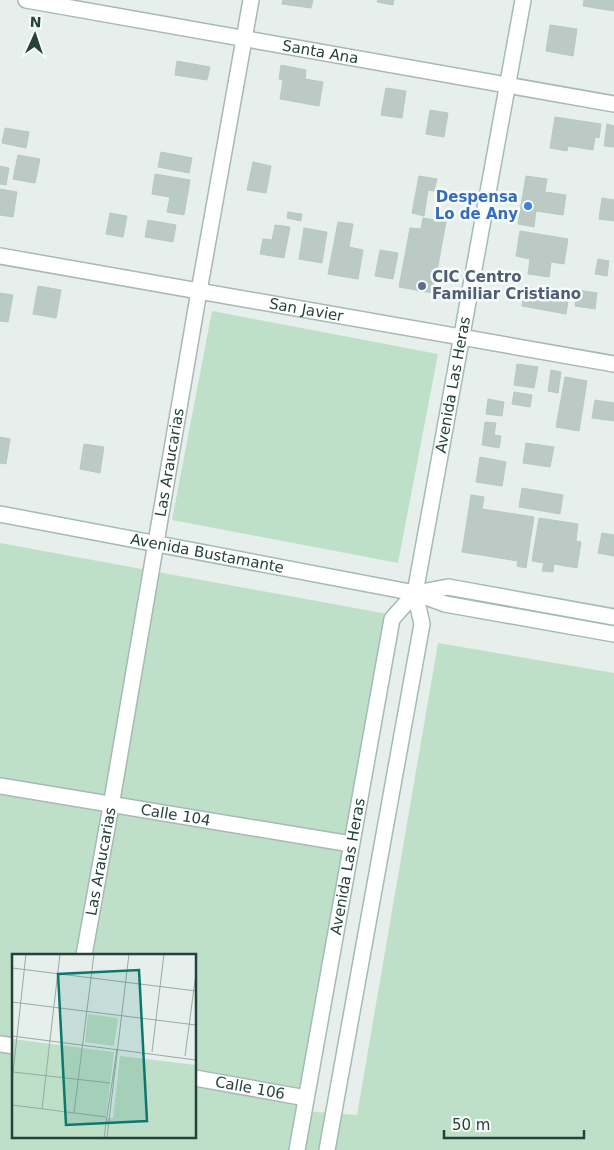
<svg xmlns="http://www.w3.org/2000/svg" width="614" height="1150" viewBox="0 0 614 1150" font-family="'DejaVu Sans',sans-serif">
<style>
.green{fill:#bfe0c8;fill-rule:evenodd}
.building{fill:#bbcac4;stroke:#b8c9c2}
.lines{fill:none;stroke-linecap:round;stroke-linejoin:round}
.street-casing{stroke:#a8b8b2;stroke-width:18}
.secondary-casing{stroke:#a4bbb3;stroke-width:18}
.street{stroke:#fff;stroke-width:15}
.secondary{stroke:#fff;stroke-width:15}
.shop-dot{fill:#3f7fe0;stroke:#f7fbf9;stroke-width:2}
.service-dot{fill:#5c6f8a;stroke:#f7fbf9;stroke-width:2}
.labels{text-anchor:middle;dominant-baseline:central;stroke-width:5;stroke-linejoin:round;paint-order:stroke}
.street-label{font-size:15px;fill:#24423a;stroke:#f7fbf9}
.shop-label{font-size:15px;font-weight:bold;fill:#366cbe;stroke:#f7fbf9;text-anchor:end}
.service-label{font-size:15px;font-weight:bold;fill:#4e5e75;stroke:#f7fbf9;text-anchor:start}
.inset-road{fill:none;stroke:#98aaa4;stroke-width:1}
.view{fill:#0f766e;fill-opacity:0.15;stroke:#0f766e;stroke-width:2.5}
.inset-edge{fill:none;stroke:#24423a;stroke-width:2.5}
</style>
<rect width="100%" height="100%" fill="#e6efeb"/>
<path class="green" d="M212 311 438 354 398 563 172 520Z
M0 543 393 615 305 1111 357 1115 438 643 614 673V1150H0ZM14 955H195V1136H14Z"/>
<path class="building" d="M283 0H313L311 8 282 4Z
M378 0H394L393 5 377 2Z
M584 0H614V11L583 6Z
M550 25 577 29 573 56 546 51Z
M177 61 210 67 207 80 175 75Z
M281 65 306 70 305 79 323 82 319 106 280 99 283 80 279 79Z
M386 88 406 91 402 118 381 115Z
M430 110 448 113 444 137 426 134Z
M555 117 601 124 599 138 595 137 593 150 568 146 567 151 550 148Z
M607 124 614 126V147L604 146Z
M5 128 29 132 26 148 2 143Z
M161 152 192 158 189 173 158 167Z
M18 155 40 159 35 183 13 179Z
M253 162 271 166 266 193 247 190Z
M0 166 9 168 6 185 0 184Z
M155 174 190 180 184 215 167 212 170 197 152 194Z
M419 176 437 179 434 191 428 190 424 216 412 213Z
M526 176 547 179 545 192 566 195 563 215 536 211 534 227 518 224Z
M0 189 17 192 13 217 0 215Z
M602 198 614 200V221L599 219Z
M288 212 302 214 301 221 287 218Z
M110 213 127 216 123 237 106 234Z
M423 218 446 222 433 293 399 287 410 228 421 229Z
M148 220 176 225 173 242 145 237Z
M338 222 353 224 349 247 363 250 358 279 328 274Z
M275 225 290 227 284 258 260 254 263 239 272 240Z
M304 228 327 232 322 263 299 259Z
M520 231 568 239 564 264 551 262 549 277 528 274 530 259 516 256Z
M380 250 398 253 393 279 375 276Z
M598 259 609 261 607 276 595 274Z
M38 286 61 290 56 318 33 314Z
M525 287 569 294 566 314 522 306Z
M578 290 597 293 595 309 575 306Z
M0 293 13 295 8 322 0 321Z
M517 364 538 367 534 388 514 385Z
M551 370 561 372 558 393 548 391Z
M565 377 587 381 579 431 556 427Z
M514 392 532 395 530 407 512 404Z
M488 399 504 402 502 416 486 414Z
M595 400 614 403V421L592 418Z
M485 422 496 423 494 435 501 436 499 448 482 445Z
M0 437 10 439 6 464 0 463Z
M526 443 554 447 550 467 523 463Z
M84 444 104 447 100 473 80 469Z
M480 457 506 462 502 486 476 482Z
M522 488 563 495 560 514 519 507Z
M471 495 484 497 482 509 534 517 526 568 517 566 518 561 462 552Z
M539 518 578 524 576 541 581 542 577 568 554 564 553 572 542 571 544 563 532 561Z
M602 533 614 535V556L598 553Z"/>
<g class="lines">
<g class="street-casing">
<g id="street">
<path id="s1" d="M26 0 614 104"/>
<path id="s2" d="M0 256 614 364"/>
<path id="s3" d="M0 786 351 844"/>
<path id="s4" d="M84 955 111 806 199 291 251 0"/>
<path d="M0 1044 14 1046"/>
<path id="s5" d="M195 1078 306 1098"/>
</g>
</g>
<g class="secondary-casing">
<g id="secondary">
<path id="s6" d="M0 514 415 593 445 604 614 634"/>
<path d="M416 593 448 587 614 617"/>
<path id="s7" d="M297 1150 392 619 415 593"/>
<path id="s8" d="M327 1150 422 624 415 593 523 0"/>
</g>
</g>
<use href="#street" class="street"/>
<use href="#secondary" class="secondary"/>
</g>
<circle class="shop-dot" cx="528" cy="206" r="5"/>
<circle class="service-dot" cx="422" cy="286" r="5"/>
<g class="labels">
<g class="street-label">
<text stroke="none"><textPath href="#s1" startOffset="299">Santa Ana</textPath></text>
<text stroke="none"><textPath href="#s2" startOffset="311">San Javier</textPath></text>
<text stroke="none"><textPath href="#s8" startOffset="778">Avenida Las Heras</textPath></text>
<text stroke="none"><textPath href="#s4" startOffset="500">Las Araucarias</textPath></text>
<text stroke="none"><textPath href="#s6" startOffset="211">Avenida Bustamante</textPath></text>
<text stroke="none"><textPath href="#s3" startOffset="178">Calle 104</textPath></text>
<text stroke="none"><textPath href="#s4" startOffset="95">Las Araucarias</textPath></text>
<text stroke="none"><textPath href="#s7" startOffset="288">Avenida Las Heras</textPath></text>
<text stroke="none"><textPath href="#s5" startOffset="56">Calle 106</textPath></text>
</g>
<g class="shop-label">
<text x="518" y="197">Despensa<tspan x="518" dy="17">Lo de Any</tspan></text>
</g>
<g class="service-label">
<text x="432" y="277">CIC Centro<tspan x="432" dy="17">Familiar Cristiano</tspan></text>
</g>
</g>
<g transform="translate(12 954)">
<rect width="184" height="184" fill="#e6efeb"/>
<path d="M76 60 106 64 102 92 73 88ZM0 85 102 98 94 164H101L108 102 184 111V183H0Z" fill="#bfe0c8"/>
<path class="inset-road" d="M0 14 184 37M0 48 184 71M0 82 184 106M140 98 152 0M173 102 184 19M1 118 98 129M0 128 14 0M0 151 94 163M30 155 48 0M62 159 82 0M92 183 105 95M95 183 117 0"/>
<path class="view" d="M127 16 135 167 54 171 46 20Z"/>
<rect width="184" height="184" class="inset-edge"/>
</g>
<g transform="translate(35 35) rotate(3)" stroke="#f7fbf9" stroke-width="4" paint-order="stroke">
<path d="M0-4L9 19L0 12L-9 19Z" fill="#24423a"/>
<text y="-8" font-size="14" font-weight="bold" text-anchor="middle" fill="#24423a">N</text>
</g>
<path d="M444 1130v8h140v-8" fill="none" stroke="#24423a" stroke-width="2.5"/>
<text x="452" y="1130" font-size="15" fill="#24423a" stroke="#f7fbf9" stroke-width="4" paint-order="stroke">50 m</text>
</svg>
